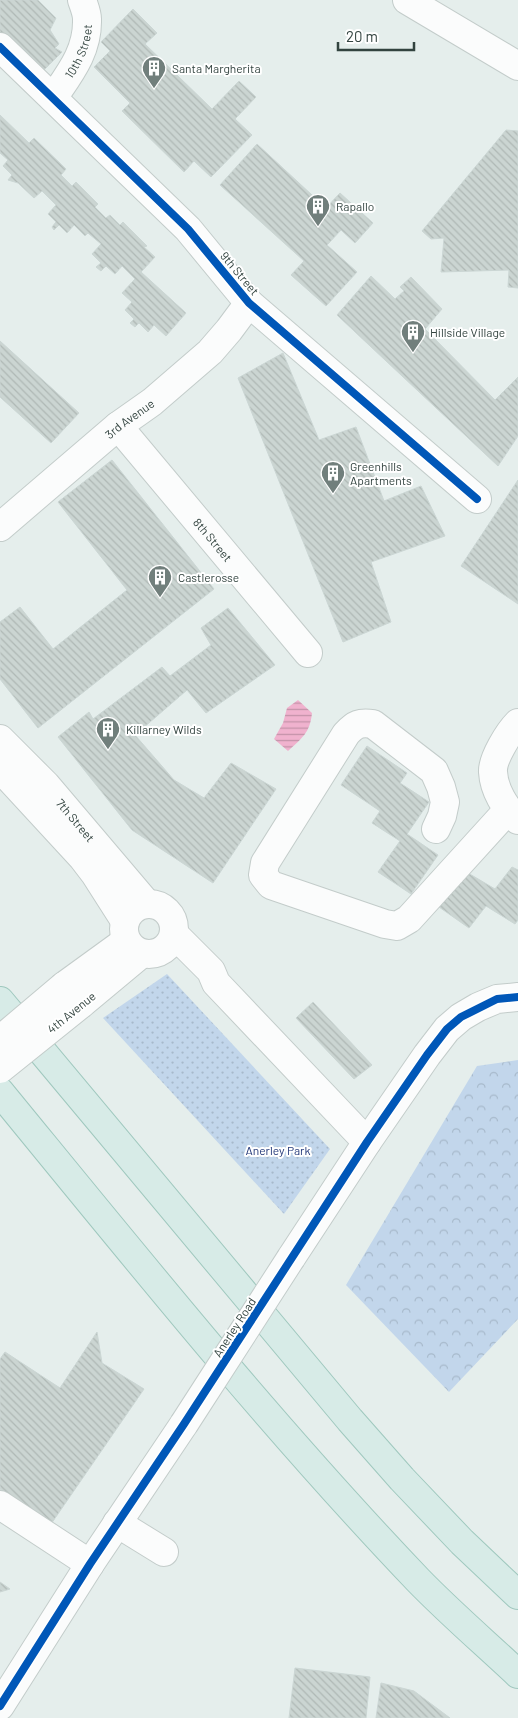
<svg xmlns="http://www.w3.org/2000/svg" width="518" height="1718" viewBox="0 0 518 1718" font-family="Barlow,sans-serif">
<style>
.forest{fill:url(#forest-crowns)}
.park{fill:url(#park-dots)}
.water{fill:url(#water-rules)}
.building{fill:url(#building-back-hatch);stroke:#cbd6d4}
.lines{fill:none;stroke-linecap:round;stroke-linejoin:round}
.minor-casing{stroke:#c3ccca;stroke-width:30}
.highway-casing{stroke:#9fc8be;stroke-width:30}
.minor{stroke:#fbfcfc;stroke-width:28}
.highway{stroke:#d7ebe7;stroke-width:28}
.minor-bridge-casing{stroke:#c3ccca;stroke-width:30;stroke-linecap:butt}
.minor-bridge{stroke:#fbfcfc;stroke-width:28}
.cycleway-casing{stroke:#fff;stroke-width:11}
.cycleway{stroke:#0057b8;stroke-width:8}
.labels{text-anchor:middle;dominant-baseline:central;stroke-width:4;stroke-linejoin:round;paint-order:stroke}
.street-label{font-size:12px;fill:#32433f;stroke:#fff}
.poi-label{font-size:12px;fill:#32433f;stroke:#fff;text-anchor:start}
.park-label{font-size:12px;fill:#223778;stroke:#fff}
</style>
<defs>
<pattern id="forest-crowns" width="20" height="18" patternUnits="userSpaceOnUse" patternTransform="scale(1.25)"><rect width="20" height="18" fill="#c2d6eb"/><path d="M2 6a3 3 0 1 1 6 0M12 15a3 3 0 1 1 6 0" fill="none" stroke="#a7b9cb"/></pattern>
<pattern id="park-dots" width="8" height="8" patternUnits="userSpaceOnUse" patternTransform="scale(1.25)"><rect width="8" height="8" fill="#c2d6eb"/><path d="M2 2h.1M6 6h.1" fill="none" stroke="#a7b9cb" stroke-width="1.8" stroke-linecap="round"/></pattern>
<pattern id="water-rules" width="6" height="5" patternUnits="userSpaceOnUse" patternTransform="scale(1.25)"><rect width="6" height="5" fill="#f0b2ce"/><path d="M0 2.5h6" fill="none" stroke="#c392a9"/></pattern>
<pattern id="building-back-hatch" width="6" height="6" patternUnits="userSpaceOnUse" patternTransform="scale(1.25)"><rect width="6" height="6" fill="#cbd5d2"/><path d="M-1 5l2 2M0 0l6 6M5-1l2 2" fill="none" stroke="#afb8b5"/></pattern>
</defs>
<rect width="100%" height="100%" fill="#e5eeec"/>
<path class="forest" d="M518 1060V1319L449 1392 346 1285 477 1066Z"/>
<path class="park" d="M167 974 330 1149 284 1214 103 1018Z"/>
<path class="water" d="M298 700 312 713C310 733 302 738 288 751L274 739 283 723 287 708Z"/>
<path class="building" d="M0 0H38L56 18 50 30 59 44 55 48 62 52 40 74 0 36Z
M133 9 157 33 145 44 212 109 239 81 256 97 235 119 252 135 211 177 194 161 184 172 122 111 130 103 94 67 110 51 101 42Z
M0 115 29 143 34 138 66 169 61 175 72 186 76 182 98 204 95 207 106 218 110 215 120 225 123 222 147 246 144 247 155 257 141 272 186 313 166 336 154 325 148 332 139 323 135 327 130 323 134 319 125 310 132 302 122 293 135 279 122 266 115 274 106 266 101 271 96 267 101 263 92 254 101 244 88 233 85 236 74 225 67 233 59 225 54 230 52 227 56 222 48 214 56 205 42 191 34 198 18 183 8 180 12 175 3 166 8 160 0 153Z
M506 130 518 131V288L508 287 509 270 441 272 444 238 431 239 422 231Z
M257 144 326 208 340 193 373 223 355 243 341 230 327 245 357 272 326 306 291 275 304 261 220 185Z
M371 276 395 299 404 291 400 287 411 277 442 309 425 329 495 400 518 377V436L498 466 337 315Z
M0 341 79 413 51 443 0 397Z
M283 353 319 440 356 427 384 501 421 486 445 536 371 562 391 622 343 642 238 378Z
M112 460 214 589 38 728 0 679V622L20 607 53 649 127 590 58 502Z
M518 480V604L461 566Z
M228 608 275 665 206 713 187 690 135 735 174 780 204 798 231 763 276 789 213 883 132 830 58 737 89 712 93 719 162 667 170 676 211 645 201 628Z
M367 746 407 773 400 783 429 802 407 834 438 855 411 894 378 872 400 841 372 823 380 811 341 785Z
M512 867 518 870V920L515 924 486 906 469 928 439 907 468 873 495 889Z
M313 1002 372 1065 354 1079 296 1018Z
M97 1332 102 1363 144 1389 51 1524 0 1489V1359L5 1352 60 1388Z
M0 1582 10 1589 0 1592Z
M295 1668 370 1677 366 1718H289Z
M381 1683 414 1691 450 1718H376Z"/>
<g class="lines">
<g class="minor-casing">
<g id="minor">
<path d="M407 0 518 66"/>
<path d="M0 47 188 229 249 303 477 499"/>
<path id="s1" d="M53 98C70 73 88 51 87 19 87 13 84 6 82 0"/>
<path id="s2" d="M118 426 308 653"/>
<path id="s3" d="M0 527 118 426 152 402 210 352 229 330 249 303"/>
<path d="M518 723C509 732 492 759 493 772 494 790 505 808 518 820"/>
<path id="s4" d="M0 739 46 785 147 904"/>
<path d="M0 768 82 857 95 874 125 921"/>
<path d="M436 829 442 816 445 802 441 787 434 771 373 724C360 722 355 724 346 734L265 863 263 875 271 885 385 924 397 926 409 919 508 810"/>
<circle cx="149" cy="929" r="25"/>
<path d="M174 934 211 971 216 983 367 1142"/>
<path d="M64 986 126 941"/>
<path d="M81 1004 141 954"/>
<path d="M291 1258 367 1142 427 1055 447 1029 461 1017 478 1007 497 999 518 997"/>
<path d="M0 1505 90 1564"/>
<path d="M117 1523 164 1552"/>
<path d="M0 1706 90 1564 184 1424"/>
</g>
</g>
<g class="highway-casing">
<path id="highway" d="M0 1001 350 1420 402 1479 462 1542 518 1595
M0 1092C136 1258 270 1425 418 1580 450 1613 485 1643 518 1674"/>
</g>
<use href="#minor" class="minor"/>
<use href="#highway" class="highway"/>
<g class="minor-bridge-casing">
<path id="minor-bridge" d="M0 1040 64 986
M0 1069 81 1004
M184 1424 291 1258"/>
</g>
<use href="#minor-bridge" class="minor-bridge"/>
<g class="cycleway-casing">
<path id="cycleway" d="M0 47 188 229 249 303 477 499
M0 1706 90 1564 184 1424 367 1142 427 1055 447 1029 461 1017 497 999 518 997"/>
</g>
<use href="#cycleway" class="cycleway"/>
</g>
<defs>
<g id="building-pin" transform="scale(1.25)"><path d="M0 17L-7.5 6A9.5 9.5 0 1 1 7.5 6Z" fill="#717f7c" stroke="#fff"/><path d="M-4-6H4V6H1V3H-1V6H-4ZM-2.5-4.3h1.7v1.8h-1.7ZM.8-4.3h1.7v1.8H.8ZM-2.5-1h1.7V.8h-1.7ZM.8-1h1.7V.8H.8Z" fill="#fff"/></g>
</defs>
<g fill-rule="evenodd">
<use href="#building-pin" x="154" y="68"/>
<use href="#building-pin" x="318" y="206"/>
<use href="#building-pin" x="413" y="332"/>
<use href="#building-pin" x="333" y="473"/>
<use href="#building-pin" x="160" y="577"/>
<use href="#building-pin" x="108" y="729"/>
</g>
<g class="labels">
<g class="street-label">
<text stroke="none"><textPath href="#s1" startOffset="54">10th Street</textPath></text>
<text transform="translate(240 273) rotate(50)">9th Street</text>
<text stroke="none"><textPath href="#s3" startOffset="169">3rd Avenue</textPath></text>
<text stroke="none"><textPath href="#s2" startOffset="148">8th Street</textPath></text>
<text stroke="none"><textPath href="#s4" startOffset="111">7th Street</textPath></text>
<text transform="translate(71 1012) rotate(-39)">4th Avenue</text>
<text transform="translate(234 1327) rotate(-57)">Anerley Road</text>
</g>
<g class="poi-label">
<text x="172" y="68">Santa Margherita</text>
<text x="336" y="206">Rapallo</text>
<text x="430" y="332">Hillside Village</text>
<text x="350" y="466">Greenhills<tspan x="350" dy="14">Apartments</tspan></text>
<text x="178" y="577">Castlerosse</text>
<text x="126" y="729">Killarney Wilds</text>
</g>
<g class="park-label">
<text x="278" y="1150">Anerley Park</text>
</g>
</g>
<path d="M338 42v8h76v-8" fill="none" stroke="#32433f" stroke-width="2.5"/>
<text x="346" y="42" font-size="15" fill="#32433f" stroke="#ffffff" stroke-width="4" paint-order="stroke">20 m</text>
</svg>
